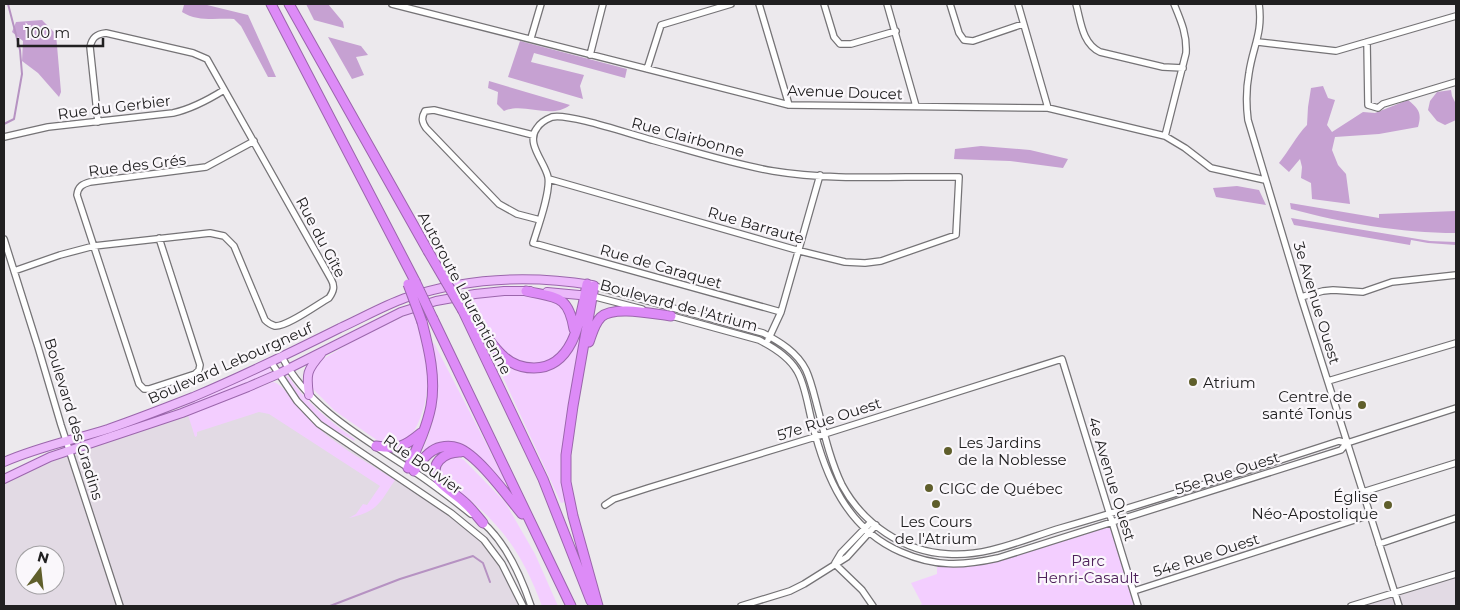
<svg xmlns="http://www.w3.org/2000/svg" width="1460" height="610" viewBox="0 0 1460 610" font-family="Montserrat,sans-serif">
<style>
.built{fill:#e2dae4;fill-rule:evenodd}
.green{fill:#f3ceff}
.forest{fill:#c6a1d2}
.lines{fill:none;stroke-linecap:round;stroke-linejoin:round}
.stream{stroke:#b692c2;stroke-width:2}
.minor-casing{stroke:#757376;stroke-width:8}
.major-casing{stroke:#9b66ac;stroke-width:10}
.highway-casing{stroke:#9b66ac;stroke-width:11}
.minor{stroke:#fff;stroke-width:5.5}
.major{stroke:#ebb9fa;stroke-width:8}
.highway{stroke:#dd8bf7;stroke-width:9}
.highway-bridge-casing{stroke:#9b66ac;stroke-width:11;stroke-linecap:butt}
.highway-bridge{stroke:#dd8bf7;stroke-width:9}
.poi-dot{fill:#5f5e2b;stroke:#faf7fb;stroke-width:2}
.labels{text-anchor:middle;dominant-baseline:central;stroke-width:4.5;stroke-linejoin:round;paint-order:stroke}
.street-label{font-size:15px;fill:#212021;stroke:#faf7fb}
.poi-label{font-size:15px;fill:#212021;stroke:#faf7fb;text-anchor:start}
.park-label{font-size:15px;fill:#4d205a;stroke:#faf7fb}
</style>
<rect width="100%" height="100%" fill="#ece9ed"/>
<path class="built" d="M248 387 271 390 297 401 309 414 451 513 493 552 523 606H4V478L24 468ZM25 555H55V585H25Z
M1456 574V606H1365L1363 602Z"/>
<path class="green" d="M503 295C514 296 547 296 556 301 589 319 562 373 524 363 520 363 516 362 513 360 494 348 480 318 468 298Z
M414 312C426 348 435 384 419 421 416 427 413 436 407 440 401 444 391 444 384 445L335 411 313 389 310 375 316 365 320 361 363 335Z
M579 331H582L562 448 561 474 565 502 561 503 491 351 494 349C509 365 509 363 530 366 536 366 544 369 549 368 567 366 575 345 579 331Z
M434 343 506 482 504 484C485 462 457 424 425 451L423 449C440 412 438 384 432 344Z
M269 367 271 372 181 409 180 408Z
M288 376C306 402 329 421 355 439L354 441C345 435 335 432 326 425 310 413 296 395 285 377Z
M273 382C283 383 299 409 307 417 331 443 365 461 395 480 379 504 378 511 349 518L356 514 363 504 367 505 380 486 269 414 259 412 197 432V436L195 437 188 415Z
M452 457H457L464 460 505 502 535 554 558 606H542C526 563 508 532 472 502 462 494 451 488 442 479L441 468 446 460Z
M1113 523 1138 606H918L922 604 911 583 937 574V563H977Z"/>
<path class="forest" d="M179 4H203L248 15 276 77H268L241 26 234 19C215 18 198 22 182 12L184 5Z
M306 4H328L343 22 344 28 314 20Z
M42 20 56 34 61 92 59 97 38 73 22 61 23 41 12 32 16 22Z
M328 37 361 46 368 55 356 57 364 75 352 79Z
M520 41 627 69 625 78 534 53 531 62 584 75 580 86 583 99 508 77Z
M489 81 570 105C551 120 524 102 504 111L497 104 498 92 488 88Z
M1323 86 1328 98 1335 100 1327 125 1332 132 1363 112 1375 113 1408 100C1419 109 1422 113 1418 127L1379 134 1335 137 1332 150 1338 165 1346 174 1350 204 1312 199 1311 183 1301 178 1302 167 1300 159 1289 172 1279 163C1289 151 1296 136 1307 125L1308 107 1311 88Z
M1451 90 1452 96 1456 104V120L1445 125 1437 121 1428 110 1430 101 1437 92Z
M981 146 1030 150 1068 159 1063 168 1010 161 954 159 955 149Z
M1237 186 1259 190 1266 205 1216 197 1213 188Z
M1290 203 1379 218V214L1456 211V233C1401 233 1343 223 1291 209Z
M1291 218 1430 241 1456 242V245L1428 243 1411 240 1410 245 1294 225Z"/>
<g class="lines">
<path class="stream" d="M4 124 14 119 22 74 20 50 8 4
M330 606 400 579 473 556 483 563 490 582"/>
<g class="minor-casing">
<path id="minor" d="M392 4 789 105 1048 108 1165 136 1185 148 1211 168 1265 180
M759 4 789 105
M824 4 834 37 840 44H851L896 31
M887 4 916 106
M950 4 959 33 964 40 973 41 1023 24
M1018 4 1048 108
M1076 4C1081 22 1082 43 1100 52L1163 67 1183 68
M1259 4C1263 33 1253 46 1249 73 1246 89 1246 104 1248 120L1301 297 1399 606
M531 38 541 4
M1258 42 1336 51 1456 16
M1367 42 1368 105 1378 108 1383 104 1456 82
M590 55 603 4
M647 69 661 25 731 4
M533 135 434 110 425 111C421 118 422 122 426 128L499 204 517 214 540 220
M1165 136 1186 53C1187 34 1181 21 1174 4
M4 137 48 127 173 113C191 109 208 100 224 90
M549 179 800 251 845 262 865 263 881 261 956 235 959 177C898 176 833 181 773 171 732 164 692 151 652 140 632 135 569 113 552 117 547 119 540 123 537 128 525 143 545 162 548 177 551 191 538 227 533 243L781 312
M159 238 200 365 199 370 195 374 149 389H144L139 384 77 195C78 186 83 184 90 182L206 167 254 141
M4 239 38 347 61 425 120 606
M14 271 60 255 94 246 210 233 224 236 234 246 265 320C268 323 271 325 275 326 287 327 318 304 329 298 334 291 335 286 331 279L207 59 193 53 106 33C96 34 92 38 90 47L98 122
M594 286 763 333C780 342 797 352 806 370 812 383 815 399 819 413 825 437 831 462 842 485 863 524 904 552 948 554 987 557 1024 539 1061 528 1155 501 1247 471 1339 441L1347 443 1456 408
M592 296 642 309
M1301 297 1323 291 1333 290 1363 292 1392 282 1456 275
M668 315 759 340C773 347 789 357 797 371 805 384 808 407 812 422 825 476 847 529 901 552 935 567 962 566 998 558L1341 450 1347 443
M768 340 781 312 820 175
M282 357C309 409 365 439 413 471 433 484 452 499 471 514
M271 362 297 401 319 424 451 513 484 540 502 564 523 606
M1328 381 1456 343
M1363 492 1456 463
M605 505 614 499 648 488 815 437 1062 359 1138 606
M481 521C506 542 521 576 531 606
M1379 544 1456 518
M835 563 841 553 871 522
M835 564 862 590 873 606
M1134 591 1370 515
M741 606 790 591 804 584 847 557 876 525
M1351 606 1456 574"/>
</g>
<g class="major-casing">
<path id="major" d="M547 292 590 296
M309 395C306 374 307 370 321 354
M4 462C38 447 73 440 108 429 137 419 165 408 193 397 243 376 292 352 340 328 362 318 383 306 405 298 465 278 530 275 592 285
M4 479 50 457 182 413 248 387 278 374 401 312 436 301 475 294 504 291H530"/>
</g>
<g class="highway-casing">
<path id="highway" d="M271 4 415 281
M289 4 428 251
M594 286 573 406 566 455V482L573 516 598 606
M526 291C556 298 568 294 574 329
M468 308C478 324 488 342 502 355 511 364 521 368 534 368 575 368 581 315 587 284
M463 311 543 479 591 601
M433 319 571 606
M589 342C592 334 594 324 601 317 614 305 653 314 671 316
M376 446C398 449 403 448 421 433
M461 452C445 451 426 465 440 482 446 489 457 495 464 502 471 508 477 516 483 523
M408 468C417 448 427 427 431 406 436 378 429 349 422 322
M414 471C419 464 424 456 432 451 439 446 450 445 458 448 478 455 508 497 522 514"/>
</g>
<use href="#minor" class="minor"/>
<use href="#major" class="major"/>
<use href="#highway" class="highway"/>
<g class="highway-bridge-casing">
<path id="highway-bridge" d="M428 251 463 311
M415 281 433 319
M408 284 422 322"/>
</g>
<use href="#highway-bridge" class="highway-bridge"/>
</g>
<g class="poi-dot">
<circle cx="1193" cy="382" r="5"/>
<circle cx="1362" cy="405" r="5"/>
<circle cx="948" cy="451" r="5"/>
<circle cx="929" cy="488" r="5"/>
<circle cx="936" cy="504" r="5"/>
<circle cx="1388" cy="505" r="5"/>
</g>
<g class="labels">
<g class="street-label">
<text transform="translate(845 92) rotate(2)">Avenue Doucet</text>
<text transform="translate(114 107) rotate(-7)">Rue du Gerbier</text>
<text transform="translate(688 137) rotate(15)">Rue Clairbonne</text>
<text transform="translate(137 165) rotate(-7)">Rue des Grés</text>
<text transform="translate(756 225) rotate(16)">Rue Barraute</text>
<text transform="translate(321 237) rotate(62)">Rue du Gîte</text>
<text transform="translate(661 266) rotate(16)">Rue de Caraquet</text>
<text transform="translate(465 293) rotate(62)">Autoroute Laurentienne</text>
<text transform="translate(1317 303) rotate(73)">3e Avenue Ouest</text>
<text transform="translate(679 305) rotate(15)">Boulevard de l'Atrium</text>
<text transform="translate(230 363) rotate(-24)">Boulevard Lebourgneuf</text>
<text transform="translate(74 419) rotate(73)">Boulevard des Gradins</text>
<text transform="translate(829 419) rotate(-18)">57e Rue Ouest</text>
<text transform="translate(423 464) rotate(35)">Rue Bouvier</text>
<text transform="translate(1227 473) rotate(-18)">55e Rue Ouest</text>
<text transform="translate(1112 479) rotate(73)">4e Avenue Ouest</text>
<text transform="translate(1206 555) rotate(-18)">54e Rue Ouest</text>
</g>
<g class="poi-label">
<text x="1203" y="382">Atrium</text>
<text x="1352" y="396" text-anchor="end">Centre de<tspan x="1352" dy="17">santé Tonus</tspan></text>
<text x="958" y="442">Les Jardins<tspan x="958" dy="17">de la Noblesse</tspan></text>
<text x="939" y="488">CIGC de Québec</text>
<text x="1378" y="496" text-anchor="end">Église<tspan x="1378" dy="17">Néo-Apostolique</tspan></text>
<text x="936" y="521" text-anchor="middle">Les Cours<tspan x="936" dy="17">de l'Atrium</tspan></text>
</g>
<g class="park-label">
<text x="1088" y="560">Parc<tspan x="1088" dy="17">Henri-Casault</tspan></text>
</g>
</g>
<rect width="1460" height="610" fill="none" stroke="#212021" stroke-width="10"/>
<g transform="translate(40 570) rotate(15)"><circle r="24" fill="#faf7fb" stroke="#a3a1a4"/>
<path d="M0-4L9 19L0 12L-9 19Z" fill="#5f5e2b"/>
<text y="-8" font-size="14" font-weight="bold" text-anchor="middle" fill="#212021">N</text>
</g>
<path d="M18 38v8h85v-8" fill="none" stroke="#212021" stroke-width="2.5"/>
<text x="25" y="38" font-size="15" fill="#212021" stroke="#faf7fb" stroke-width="4" paint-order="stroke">100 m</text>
</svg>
